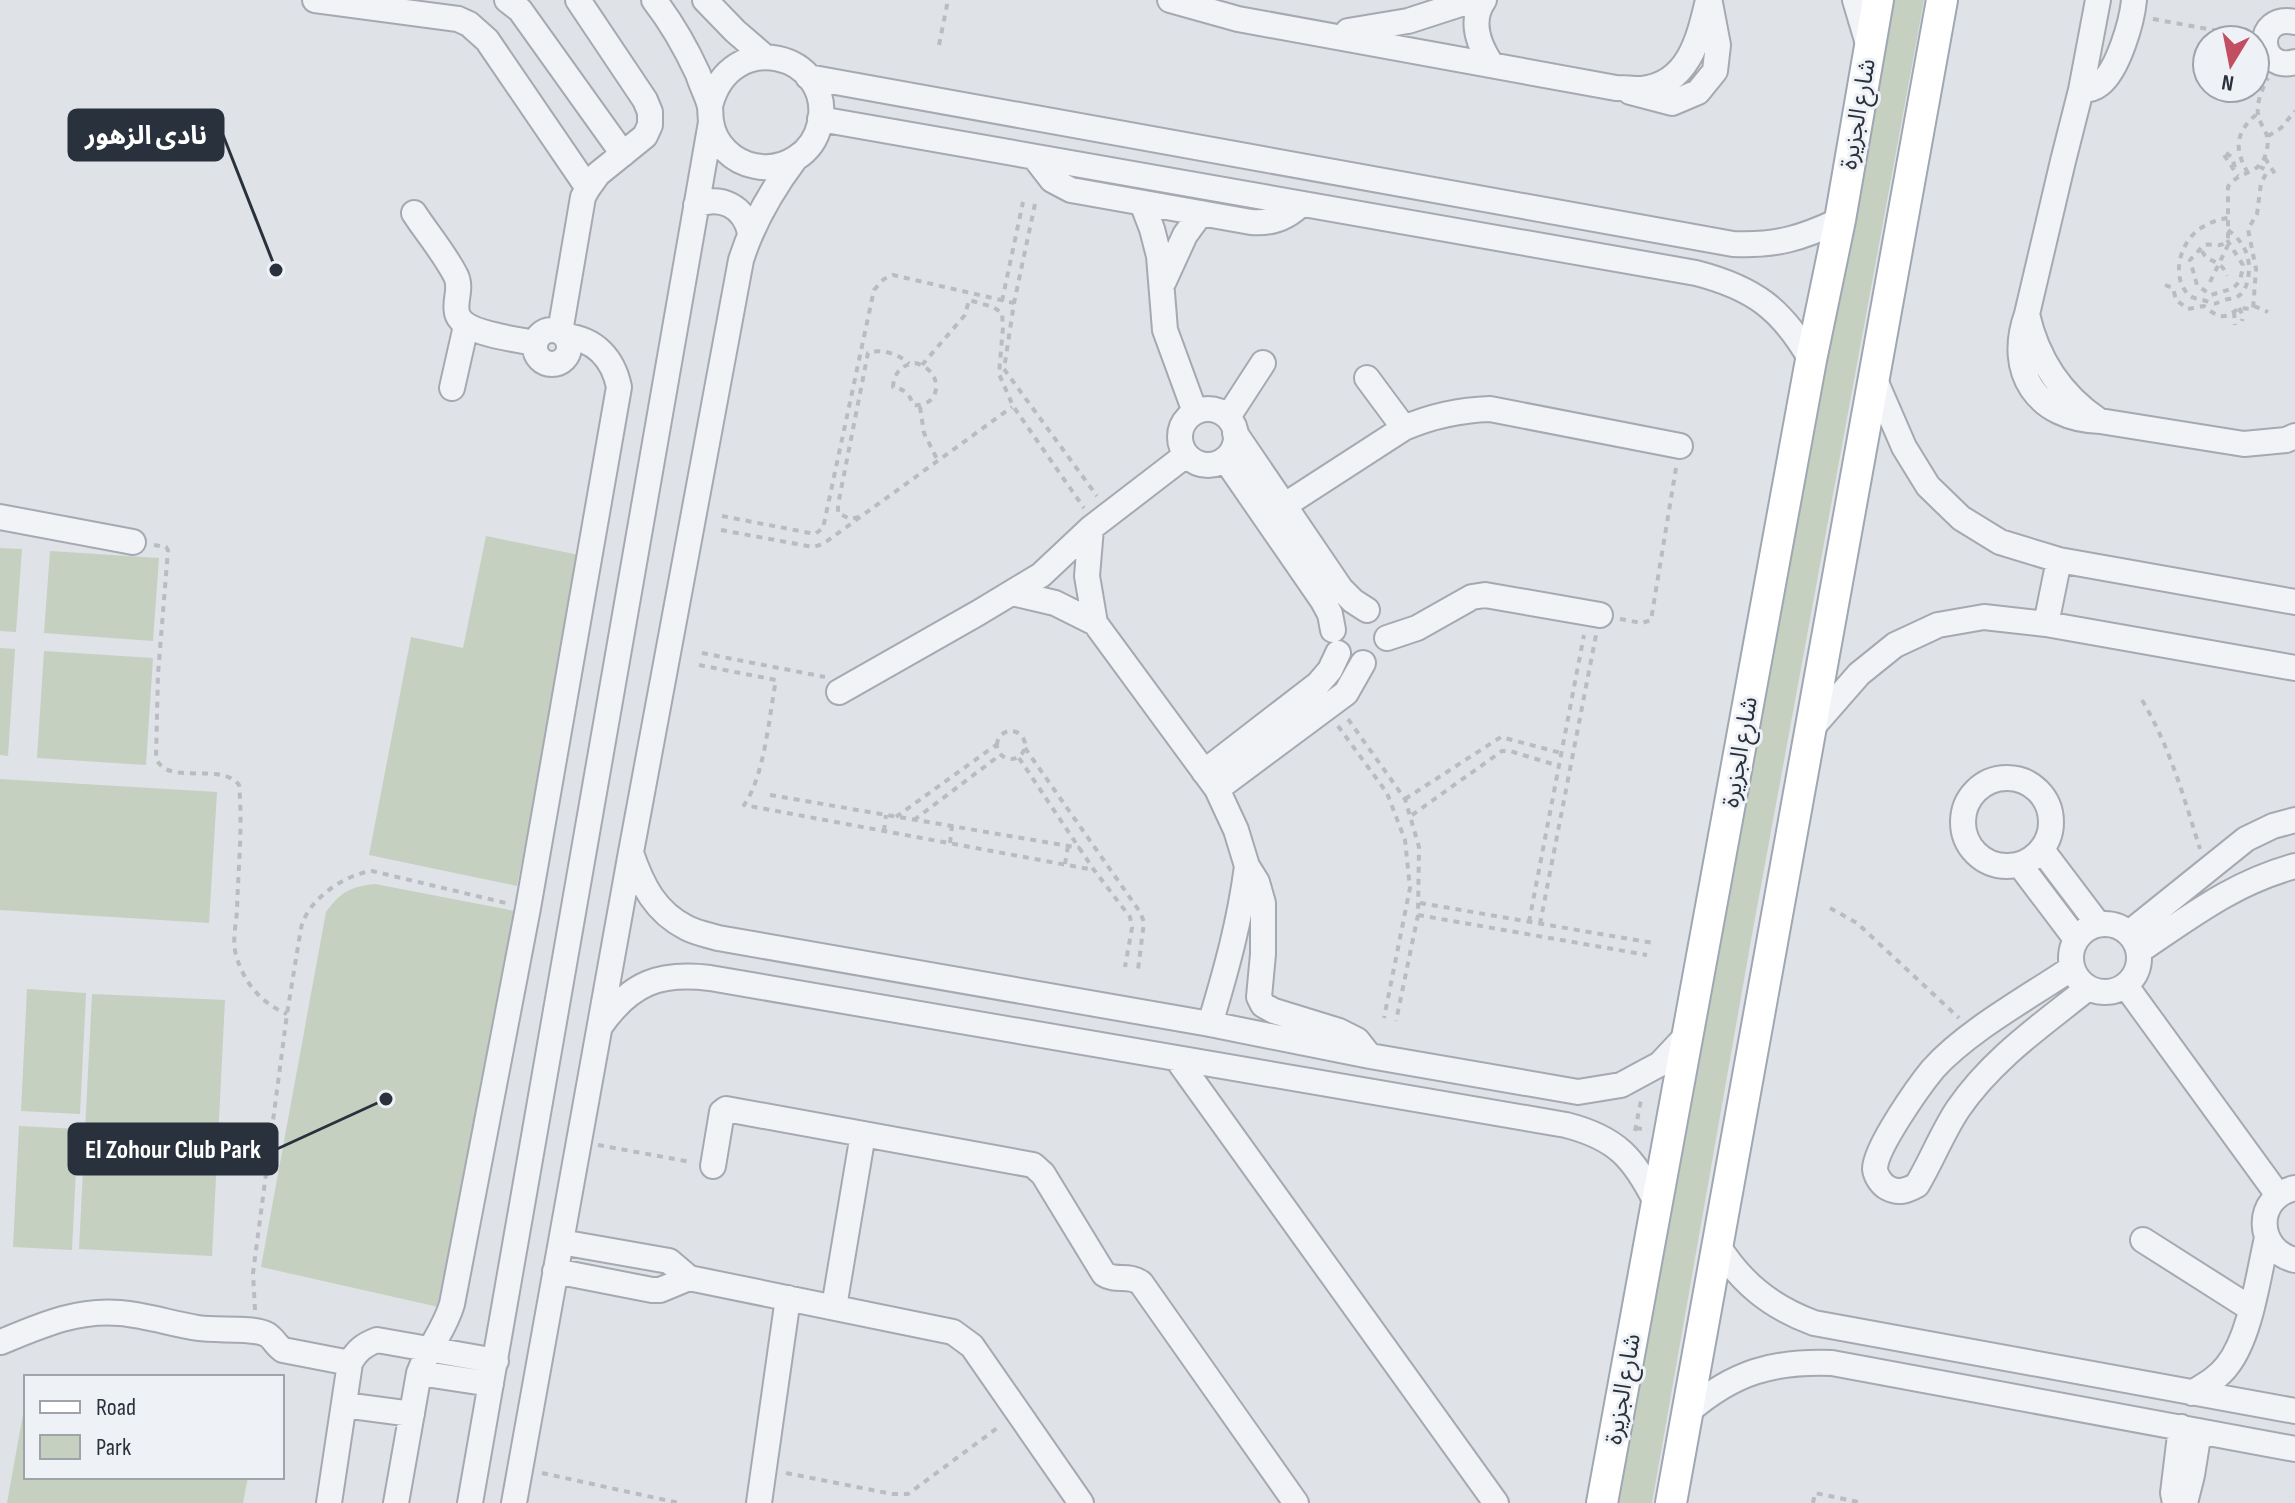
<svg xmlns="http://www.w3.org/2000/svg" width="2295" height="1503" viewBox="0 0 2295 1503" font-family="'Sofia Sans Condensed','Noto Sans Arabic',sans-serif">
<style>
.green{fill:#c5d0c1}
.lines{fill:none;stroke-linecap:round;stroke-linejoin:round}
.minor-casing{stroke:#a5a9b1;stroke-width:28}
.major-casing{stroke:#9fa7b2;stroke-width:34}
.path{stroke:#b9bdc2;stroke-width:4;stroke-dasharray:6 6;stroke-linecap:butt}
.minor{stroke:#f1f3f6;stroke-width:24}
.major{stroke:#fff;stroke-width:30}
.labels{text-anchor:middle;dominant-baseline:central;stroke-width:6;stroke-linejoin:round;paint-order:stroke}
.street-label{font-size:24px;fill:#29313d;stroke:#eef1f5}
.leader{fill:none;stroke:#29313d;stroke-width:3}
.callout-dot{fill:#29313d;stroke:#eef1f5;stroke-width:3}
.callout{fill:#29313d;stroke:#29313d;stroke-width:3}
.callout-label{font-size:26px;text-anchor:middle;font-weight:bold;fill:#fff}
</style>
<rect width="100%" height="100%" fill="#dfe2e7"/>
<path class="green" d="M1895 0H1924L1751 940 1652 1503H1614L1758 721Z
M486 536 584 556 517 886 369 855 411 637 463 648Z
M0 548 22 549 16 632 0 631Z
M50 551 159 558 153 641 44 633Z
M0 648 15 649 8 756 0 755Z
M44 651 153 658 146 765 37 758Z
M0 779 217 792 209 923 0 910Z
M375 884 515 911 443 1308 261 1267 326 912C341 892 349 887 375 884Z
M27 989 86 993 80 1114 21 1111Z
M92 994 225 1000 212 1256 79 1249Z
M19 1126 78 1129 72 1250 13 1247Z
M23 1414H26V1477H248L243 1503H7Z"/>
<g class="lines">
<g class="minor-casing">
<path id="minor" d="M315 0 458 19 469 24 487 40 588 188
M507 0 520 10 623 154
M654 0C672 23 686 48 698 74 701 84 706 93 709 103 711 109 710 115 711 121 714 144 733 162 755 166 770 169 784 166 796 158 809 150 817 137 820 123 834 54 730 26 710 106
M705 0 735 31 765 57
M1170 0 1238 19 1616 88C1624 88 1633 89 1642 89 1689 84 1699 38 1708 0
M1484 0C1469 21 1479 46 1492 65
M1855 0 1869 47
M2098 0 2081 90 2063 161 2027 314C2006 372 2037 419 2100 421L2244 444 2286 440 2295 436
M2295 22C2253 13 2257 73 2295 62
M1348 31 1408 21 1473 0
M808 77 1733 244C1776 246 1802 238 1840 220
M2081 90C2088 90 2094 89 2100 84 2118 70 2132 22 2134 0
M1630 92 1672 103 1698 92 1715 71 1718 45 1710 3
M820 119 1696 273C1754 288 1782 309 1811 360
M1035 158 1052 180 1071 190 1251 222C1271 224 1287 218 1301 204
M1142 203 1152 229 1159 256 1165 330 1195 412
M696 205C721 195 744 206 750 233
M414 213C427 233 445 254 456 276 462 289 454 300 457 313 462 334 516 339 535 343
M1164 281 1185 235 1201 213
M2027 314C2037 359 2060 394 2098 420
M535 347a17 17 0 1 1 34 0a17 17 0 1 1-34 0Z
M560 332 583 197 588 188 598 174 645 136 650 125V112L645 100 578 0
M1367 378 1404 428
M1875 380 1904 447 1928 486 1961 518 2000 542 2059 560 2295 602
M452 388 466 326
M1180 437a28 28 0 1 1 56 0a28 28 0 1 1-56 0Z
M1228 417 1263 363
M1235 433 1341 589 1353 601 1367 610
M1225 459 1323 601 1330 614 1333 630
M1285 505 1404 428C1432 416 1459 410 1490 409L1680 446
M0 517 133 542
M1091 528 1087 576 1095 623 1217 789 1236 830 1247 866 1257 882 1263 903V954L1259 997 1263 1005 1274 1011 1339 1031 1357 1040 1368 1054
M1012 593 1055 603 1095 623
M2046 624 2059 560
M1387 638 1417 628 1472 597 1485 595 1600 615
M839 692 978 613 1041 575 1091 528 1186 455
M1810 730 1859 674 1895 645 1938 625 1984 617 2046 624 2295 668
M1204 772 1318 684 1330 670 1338 653
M1963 822a44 44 0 1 1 88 0a44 44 0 1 1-88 0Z
M1217 789 1346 693 1363 663
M2042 850 2098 924
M631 853C642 885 655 912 687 928 697 933 708 935 718 938L1210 1024 1370 1056 1578 1092 1621 1085 1645 1072 1660 1064 1689 1033
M2020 865 2076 939
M2071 958a34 34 0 1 1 68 0a34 34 0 1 1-68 0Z
M2129 933 2246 839 2273 826 2295 820
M2139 951C2191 916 2233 883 2295 866
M2072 968C2029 997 1967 1031 1933 1069 1919 1086 1875 1148 1875 1169 1876 1177 1882 1185 1888 1188 1899 1194 1908 1190 1917 1185 1932 1160 1942 1133 1958 1109 1992 1059 2042 1025 2088 988
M2126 986 2278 1195
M1210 1024C1226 971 1240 921 1247 866
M601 1025C631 983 659 972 710 978L1566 1125C1617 1138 1634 1158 1657 1204
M1177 1059 1496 1503
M713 1166 722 1112 726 1109 1033 1165 1043 1174 1104 1274C1116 1282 1129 1274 1141 1283L1296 1503
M2295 1188C2254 1197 2255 1250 2295 1260
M2143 1240 2250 1308
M561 1242 669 1261 689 1278 953 1332 972 1346 1081 1503
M1717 1244C1741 1283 1771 1307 1814 1323L2295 1411
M555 1271 652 1290H660L689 1278
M834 1307 863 1134
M1 1342C40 1326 77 1309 120 1313 146 1315 172 1324 198 1328 216 1331 252 1327 266 1334 273 1337 276 1346 283 1350L350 1363
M419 1373 491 1384
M2192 1393C2205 1385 2218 1378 2227 1366 2251 1336 2258 1276 2267 1238
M344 1405 412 1414
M1689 1411C1734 1372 1773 1361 1832 1363L2295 1449
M329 1503 350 1363C357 1350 364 1345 377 1340L496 1361
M396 1503 419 1373C428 1348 445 1329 452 1304L528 908 619 387C613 358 595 339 565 336
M470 1503 711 122
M514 1503 631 852 741 260C753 222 771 191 795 159
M759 1503 788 1298
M2175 1503 2173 1493 2181 1427
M2185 1503 2192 1475 2199 1431"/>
</g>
<g class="major-casing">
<path id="major" d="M1602 1503 1811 360 1840 220 1878 0
M1671 1503 1942 0"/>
</g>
<path class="path" d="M2153 19 2246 36
M939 45 948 0
M2255 84 2261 93
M2268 136 2281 128 2295 111
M2226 153 2232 157 2235 168
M2224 155 2238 176
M2265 158 2275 174
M2248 173C2233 148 2236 131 2258 113
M1035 204 1014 303 1004 369 1097 496
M2228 230C2240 239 2248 250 2249 266 2249 278 2247 293 2235 298 2231 299 2226 299 2222 301 2214 304 2215 305 2206 301 2200 299 2193 299 2189 295 2176 283 2177 262 2184 248 2192 230 2209 221 2228 218
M2227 240 2243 265C2240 291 2232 288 2211 295L2197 285 2190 260 2204 245C2213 243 2222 249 2227 240Z
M2202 251C2208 264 2222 259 2227 276
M2210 282 2228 245V187C2237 171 2259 175 2265 156 2273 132 2262 133 2258 114 2256 103 2263 87 2268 78
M2165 285 2173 288 2176 300 2188 309 2204 306C2218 317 2223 321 2239 308L2253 309 2256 269 2248 229 2257 214 2261 183 2266 174 2265 169 2260 167
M1002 301 1023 202
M2254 306 2268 312
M2239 308 2243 316 2242 321
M2234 312 2235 325
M915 363C945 370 942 408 913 405 910 394 904 389 893 387 894 373 901 365 915 363Z
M922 365 965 315 969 300 993 307 1002 313 1003 327 999 374 1013 406 1084 508
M920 407 924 433 938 461
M722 516 815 534 823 528 874 290 884 279 893 275 1014 303
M859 517 850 519 838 513V505L868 353C880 348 900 354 909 364
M721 530 813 547 823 544 1012 407
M154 545 166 547 168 550 158 674 156 758C167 787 221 761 239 785 243 826 238 870 237 911 236 925 232 941 236 955 244 983 261 1003 287 1014
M1620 619 1642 623 1651 620 1676 468
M702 653 825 677
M699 665 776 680C769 716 765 775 744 805L1094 870
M2142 700C2170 747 2184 798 2200 849
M1348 719 1405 799 1419 847 1418 915 1396 1021
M1338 726 1387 793 1405 840 1410 888 1384 1018
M997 745a14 14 0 1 1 28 0a14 14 0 1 1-28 0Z
M1025 748 1140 912 1144 922 1138 970
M1019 758 1094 870 1130 917 1132 928 1125 967
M770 795 1080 848
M1405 799 1501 737 1561 753
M1412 815 1502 751H1510L1559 766
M896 817 996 745
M914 820 1000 755
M884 831 886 815
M950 843 952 826
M1065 864 1068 846
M1420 903 1653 943
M1830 908 1857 923 1959 1018
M1418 915 1647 955
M1529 922 1584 635
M1540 924 1596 635
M1636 1128 1648 1130
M1635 1131 1641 1100
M598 1145 691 1162
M255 1310 253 1273 287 1014 301 928C308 899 344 875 372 871L506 903
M542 1473 679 1503
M786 1473 892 1494H908L1000 1426
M1813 1503 1815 1493 1863 1503"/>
<use href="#minor" class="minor"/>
<use href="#major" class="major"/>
</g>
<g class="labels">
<g class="street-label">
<text transform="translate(1858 114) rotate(-80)">شارع الجزيرة</text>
<text transform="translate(1740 752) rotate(-80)">شارع الجزيرة</text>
<text transform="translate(1623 1389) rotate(-80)">شارع الجزيرة</text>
</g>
</g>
<path class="leader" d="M276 270L223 135M386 1099L277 1149"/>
<g class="callout-dot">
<circle cx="276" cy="270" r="8"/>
<circle cx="386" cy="1099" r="8"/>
</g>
<g class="callout">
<rect x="69" y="110" width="154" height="50" rx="8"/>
<rect x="69" y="1124" width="208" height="50" rx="8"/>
</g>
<g class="callout-label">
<text x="146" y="144">نادى الزهور</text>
<text x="173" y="1158">El Zohour Club Park</text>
</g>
<rect x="24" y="1375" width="260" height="104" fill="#eef1f5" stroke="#9fa4ab" stroke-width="2"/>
<rect x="40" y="1401" width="40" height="12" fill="#ffffff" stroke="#9fa4ab" stroke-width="2"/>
<text x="96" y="1415" font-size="24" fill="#29313d">Road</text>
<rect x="40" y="1435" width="40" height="24" fill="#c5d0c1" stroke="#9fa4ab" stroke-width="2"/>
<text x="96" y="1455" font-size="24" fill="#29313d">Park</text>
<g transform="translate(2231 64) rotate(190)"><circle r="38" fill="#eef1f5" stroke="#9fa4ab" stroke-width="2"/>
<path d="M0-6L14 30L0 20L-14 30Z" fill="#c24e62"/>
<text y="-12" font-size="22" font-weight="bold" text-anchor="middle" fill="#29313d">N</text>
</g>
</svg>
